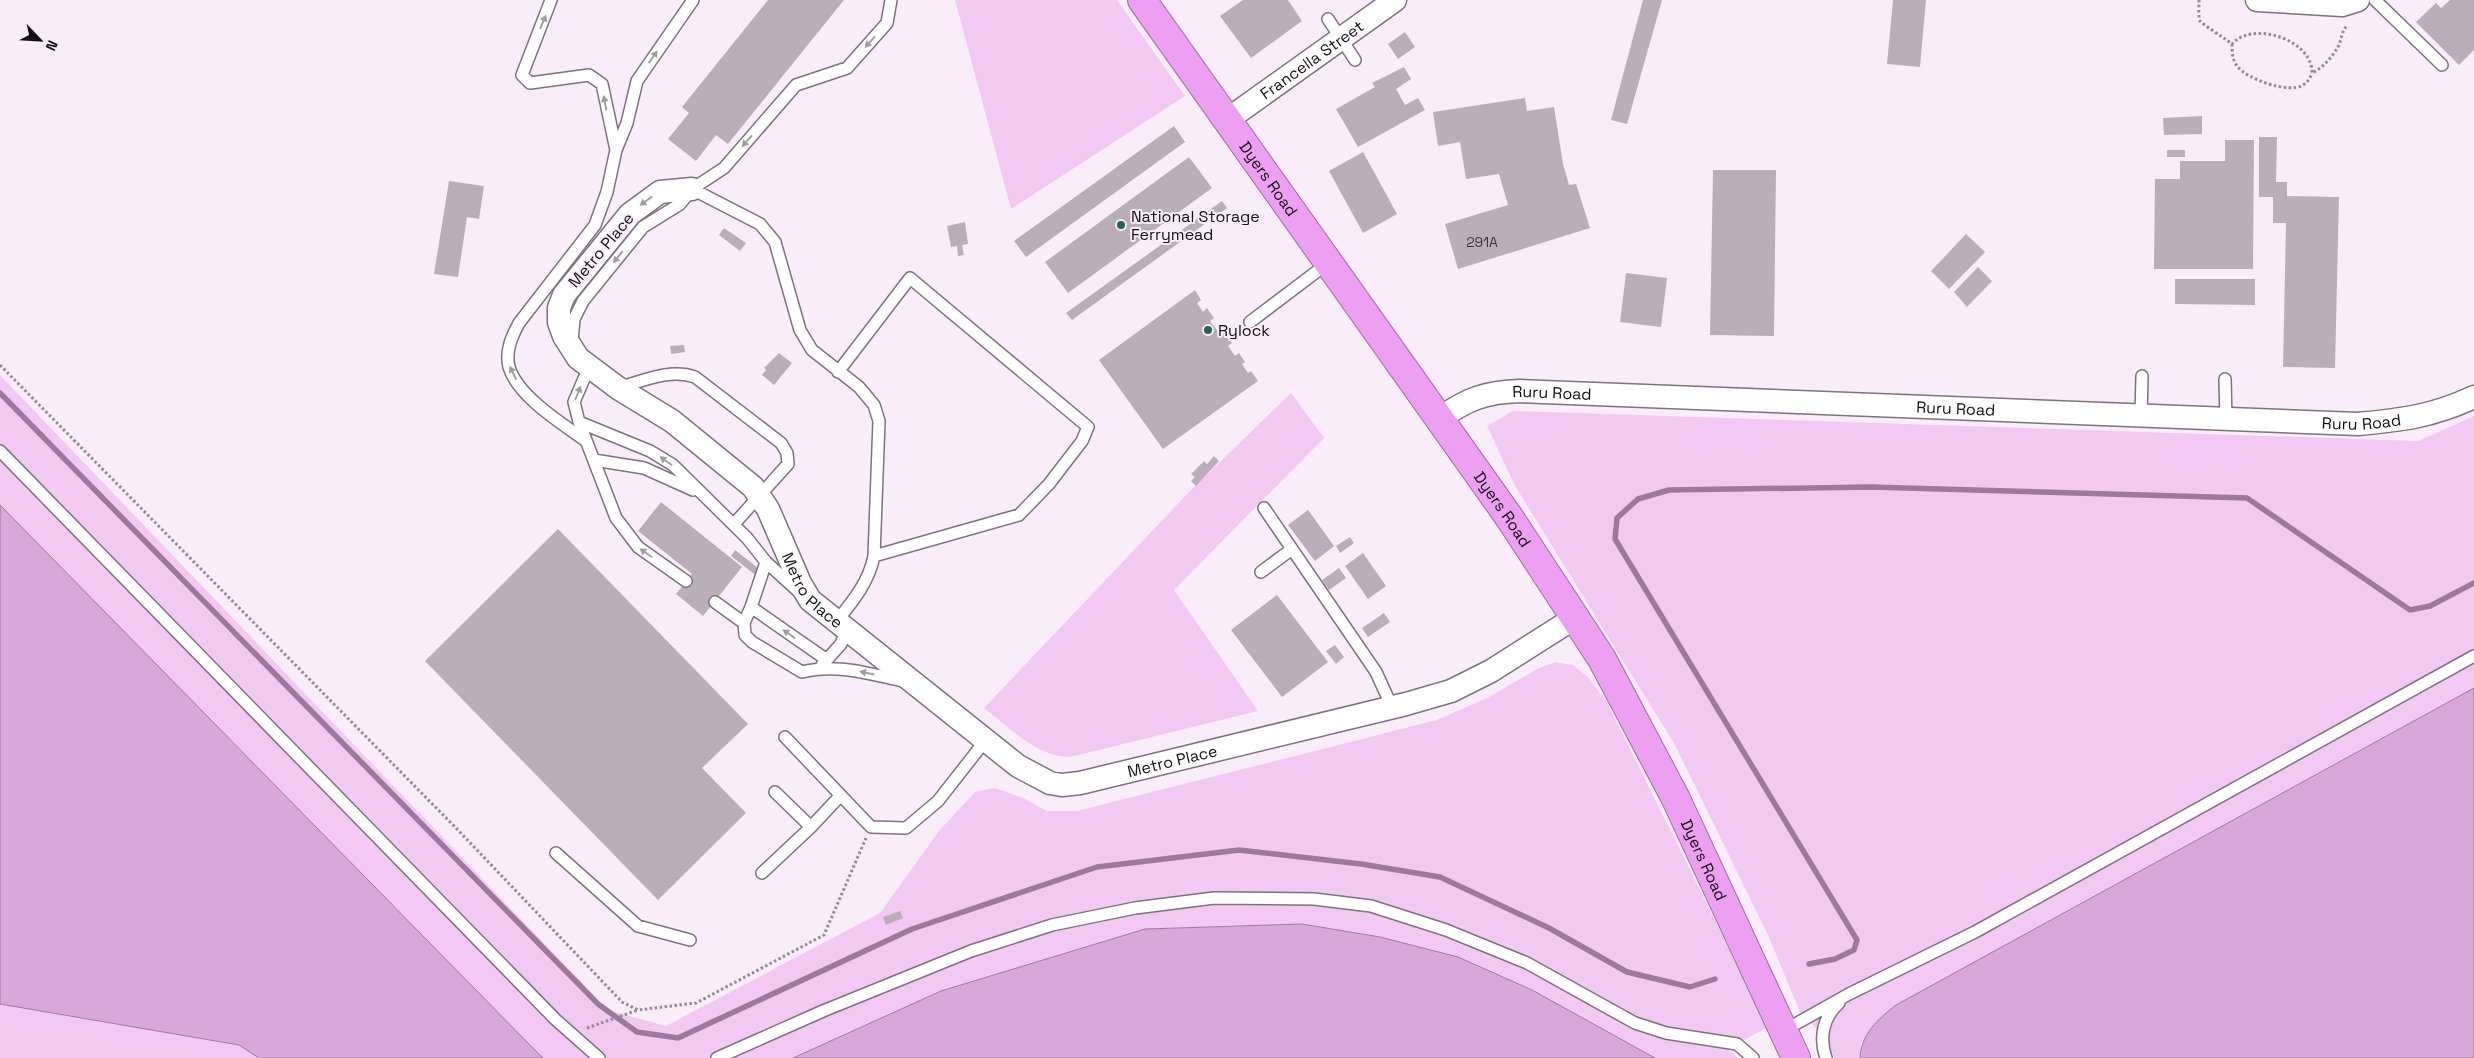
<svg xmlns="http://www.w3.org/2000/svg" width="2474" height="1058" viewBox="0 0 2474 1058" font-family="'Space Grotesk',sans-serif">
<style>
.green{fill:#f2c9f3}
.water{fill:#d7a8d8;stroke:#9c7a9d}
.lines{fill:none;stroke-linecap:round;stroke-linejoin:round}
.stream{stroke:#9c7a9d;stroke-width:5.5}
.building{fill:#bbaebb}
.lane-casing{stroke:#7e727e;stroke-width:14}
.street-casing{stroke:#7e727e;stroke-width:25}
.highway-casing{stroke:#a06da3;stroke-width:30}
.path{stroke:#928992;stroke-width:3;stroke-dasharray:2.5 2.5;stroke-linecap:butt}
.lane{stroke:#fff;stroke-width:11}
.street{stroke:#fff;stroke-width:22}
.highway{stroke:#eda0f1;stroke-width:28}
.oneway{fill:#a09fa0}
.poi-dot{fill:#226556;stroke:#faedfa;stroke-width:2}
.labels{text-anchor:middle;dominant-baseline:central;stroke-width:4;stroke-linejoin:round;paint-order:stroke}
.number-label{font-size:14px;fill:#3c363c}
.street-label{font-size:16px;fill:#120e12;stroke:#faedfa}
.poi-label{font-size:16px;fill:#120e12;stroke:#faedfa;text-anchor:start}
</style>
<rect width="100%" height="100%" fill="#faedfa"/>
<path class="green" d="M955 0H1117L1185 96 1011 209Z
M0 375 608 1010 666 1026 880 913 939 831 975 792 995 788 1023 798 1047 811H1077L1437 720 1487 698 1539 668 1555 662 1573 665 1589 678 1607 703 1768 1027 1728 1049 1737 1058H1655L1532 990 1458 957 1380 937 1302 924 1145 929 941 991 793 1058H543L0 505Z
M1291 393 1324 438 1174 590 1258 711 1070 757C1036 757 1009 727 984 708L1192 489Z
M1513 411 2418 441 2474 416V688L1896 1005 1861 1043 1860 1058H1834L1828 1040 1800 1012 1768 935 1675 745 1515 486 1487 426Z
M0 1004 239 1045 259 1058H0Z"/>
<path class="water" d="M0 505 527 1042 543 1058H259L239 1045 0 1004Z
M2474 688V1058H1860C1861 1034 1878 1019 1896 1005Z
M1302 924 1380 937 1458 957 1532 990 1655 1058H793L941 991 1145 929Z"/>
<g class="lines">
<path class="stream" d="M0 393 598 1004 637 1032 678 1038 912 929 1097 867 1239 850 1361 864 1440 877 1549 928 1627 972 1690 987 1715 979
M1809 964 1835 959 1854 950 1857 940 1615 539 1617 518 1638 499 1669 490 1871 487 2247 498 2410 610 2430 606 2474 583"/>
</g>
<path class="building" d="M768 0H844L728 144 716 135 696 161 668 139 689 113 682 107Z
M1243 0H1288L1302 21 1251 58 1220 16Z
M1643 0H1662L1627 124 1611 120Z
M1893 0H1926L1920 67 1887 64Z
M2450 0H2474V50L2459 65 2416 22 2436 3 2441 8Z
M1405 32 1415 47 1398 59 1388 44Z
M1404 67 1411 79 1396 89 1405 105 1418 98 1425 110 1358 147 1336 109 1375 87 1372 83Z
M1525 98 1527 111 1554 107 1563 164 1569 185 1576 184 1590 228 1458 269 1445 224 1508 205 1499 174 1466 179 1460 142 1438 146 1433 112Z
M2202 116V134L2164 135 2163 118Z
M1174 126 1185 142 1026 257 1014 241Z
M2259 137H2277L2276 182H2287V196L2339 197 2335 368 2283 367 2286 223H2273V197H2259Z
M2225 140H2254L2253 269H2154L2155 179H2180V161H2225Z
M2167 150H2185V157H2167Z
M1363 152 1397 214 1363 233 1329 171Z
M1189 157 1212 188 1068 293 1045 262Z
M1713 170H1776L1774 336 1710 335Z
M449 181 484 186 479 219 467 217 458 277 434 274Z
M1222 201 1227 208 1072 320 1066 313Z
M965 222 968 244 962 245 964 255 958 256 957 246 951 247 947 226Z
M724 228 746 243 740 251 719 235Z
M1966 234 1985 252 1949 289 1931 271Z
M1978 267 1992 281 1967 307 1954 292Z
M1626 273 1667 278 1661 327 1620 322Z
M2175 279H2255V305L2175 304Z
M1195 290 1201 300 1197 303 1203 312 1207 308 1214 318 1210 321 1217 330 1221 328 1232 343 1228 346 1235 356 1239 353 1245 362 1242 364 1248 373 1251 371 1258 381 1163 449 1099 360Z
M684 345 685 352 671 354 670 346Z
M779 353 792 363 774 385 762 375 766 370 764 368Z
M1214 456 1219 461 1196 486 1191 481 1195 477 1191 474 1204 461 1207 464Z
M661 502 742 567 703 616 676 594 692 574 638 531Z
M1308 510 1334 546 1315 561 1288 525Z
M558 529 748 724 702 768 746 813 658 900 425 661Z
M1350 537 1354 543 1340 553 1336 546Z
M735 550 762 571 758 577 731 556Z
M1363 553 1386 586 1368 599 1345 566Z
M1339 568 1346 578 1329 590 1322 580Z
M1277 595 1328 662 1282 697 1231 630Z
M1384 613 1390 622 1368 637 1362 628Z
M1335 645 1344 657 1336 664 1326 651Z
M900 911 903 918 886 925 883 917Z"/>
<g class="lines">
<g class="lane-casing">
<path id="lane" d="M551 0 522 75 530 83 589 75 602 84 616 150
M2375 0 2442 65
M1328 19 1355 60
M692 189 760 224 775 242 800 330 812 350 859 387 874 405 879 421 874 556C869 582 853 601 836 622
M1250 322 1328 263
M572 341 574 319 583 301 643 227 680 204 692 189 724 168 796 85 847 68 887 23 891 0
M589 367 574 402 579 422 616 518 638 547 686 581
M838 372 910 278 1088 427 1082 441 1049 484 1019 515 874 556
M2225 379 2226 420
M618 388C642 381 671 368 695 377L781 443 787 453 788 464 734 524
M2141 417 2142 376
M579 422 650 451 673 465 747 538 766 562 799 592
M586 441C563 424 518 397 509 367 505 351 512 336 519 323L595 225 607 192 616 150 627 123 637 81 693 0
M0 451 556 1020 599 1058
M594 460 644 468 693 490
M1264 508 1376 672 1392 707
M766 562 751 607 744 623 745 635 752 642 802 672C836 663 870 674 903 681
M1261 572 1292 549
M715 602 744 623
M751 607 827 660
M822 665 841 644 846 630
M785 737 871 827 906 828 938 801 985 741
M811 827 840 796
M556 853 638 926 690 940
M762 873 811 827 775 792
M1785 1030 1849 994 1975 932 2474 656
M717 1058 823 1011 971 951 1052 925 1135 908 1214 898 1314 899 1371 906 1446 930 1527 963 1635 1023 1666 1033 1737 1044 1753 1058
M1826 1058C1819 1038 1823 1017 1839 1003"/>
</g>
<g class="street-casing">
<g id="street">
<path d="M2257 0 2342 5 2358 0"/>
<path id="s1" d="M1227 120 1395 0"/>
<path id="s2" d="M692 189 660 192 630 214 564 295 559 308V322L564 336 578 358 618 388 672 421 753 487 768 509 800 583 810 600 1018 766 1050 783 1062 785 1080 783 1406 704 1451 691 1491 671 1576 617"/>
<path id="s3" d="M1440 418C1468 399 1485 392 1520 391L2358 424C2403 420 2433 416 2474 397"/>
</g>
</g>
<g class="highway-casing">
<g id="highway">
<path id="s4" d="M1142 0 1509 517 1602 659 1676 799 1796 1058"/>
</g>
</g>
<path class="path" d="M2199 0C2199 6 2198 15 2200 21 2201 23 2227 40 2232 44 2253 20 2313 40 2312 73 2323 68 2332 57 2338 47 2342 39 2341 31 2348 25
M2232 44C2232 52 2232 60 2238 67 2247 79 2289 94 2303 85 2308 82 2310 78 2312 73
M0 365 455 827 622 1002 638 1010 696 1003 824 935 866 838
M587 1028 638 1010"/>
<use href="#lane" class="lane"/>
<use href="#street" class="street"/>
<use href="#highway" class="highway"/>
</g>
<defs><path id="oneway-solid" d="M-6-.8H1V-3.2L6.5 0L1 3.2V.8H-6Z" transform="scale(1.25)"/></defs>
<g class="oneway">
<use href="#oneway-solid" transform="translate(543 22) rotate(-67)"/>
<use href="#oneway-solid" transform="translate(870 42) rotate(132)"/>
<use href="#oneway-solid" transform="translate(653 57) rotate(-55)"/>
<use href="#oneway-solid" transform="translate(605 103) rotate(-100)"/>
<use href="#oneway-solid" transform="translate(747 141) rotate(131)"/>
<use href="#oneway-solid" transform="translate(646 201) rotate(144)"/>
<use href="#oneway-solid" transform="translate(618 257) rotate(129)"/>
<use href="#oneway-solid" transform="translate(513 373) rotate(-116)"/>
<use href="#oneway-solid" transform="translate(578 393) rotate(-68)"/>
<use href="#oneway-solid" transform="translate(666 461) rotate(-145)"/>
<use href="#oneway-solid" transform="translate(646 553) rotate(-145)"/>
<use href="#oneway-solid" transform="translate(789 634) rotate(-145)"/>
<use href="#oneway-solid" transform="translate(867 673) rotate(-168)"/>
</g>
<g class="poi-dot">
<circle cx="1121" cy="225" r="5"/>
<circle cx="1208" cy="330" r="5"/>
</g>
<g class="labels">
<g class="number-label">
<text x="1482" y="242">291A</text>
</g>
<g class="street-label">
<text stroke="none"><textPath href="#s1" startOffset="104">Francella Street</textPath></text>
<text stroke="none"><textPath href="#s4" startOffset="219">Dyers Road</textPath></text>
<text transform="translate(601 250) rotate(-50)">Metro Place</text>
<text stroke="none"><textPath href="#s3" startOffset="118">Ruru Road</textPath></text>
<text stroke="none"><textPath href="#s3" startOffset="522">Ruru Road</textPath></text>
<text stroke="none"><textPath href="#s3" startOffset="928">Ruru Road</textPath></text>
<text stroke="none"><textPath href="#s4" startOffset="624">Dyers Road</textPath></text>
<text stroke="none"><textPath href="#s2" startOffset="581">Metro Place</textPath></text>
<text stroke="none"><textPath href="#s2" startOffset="1015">Metro Place</textPath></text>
<text stroke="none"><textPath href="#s4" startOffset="1029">Dyers Road</textPath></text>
</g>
<g class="poi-label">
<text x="1131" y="216">National Storage<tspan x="1131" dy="18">Ferrymead</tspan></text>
<text x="1218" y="330">Rylock</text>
</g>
</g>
<g transform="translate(40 40) rotate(115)" stroke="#faedfa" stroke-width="4" paint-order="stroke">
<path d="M0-4L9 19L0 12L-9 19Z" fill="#120e12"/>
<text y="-8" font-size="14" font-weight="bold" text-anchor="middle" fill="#120e12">N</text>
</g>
</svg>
